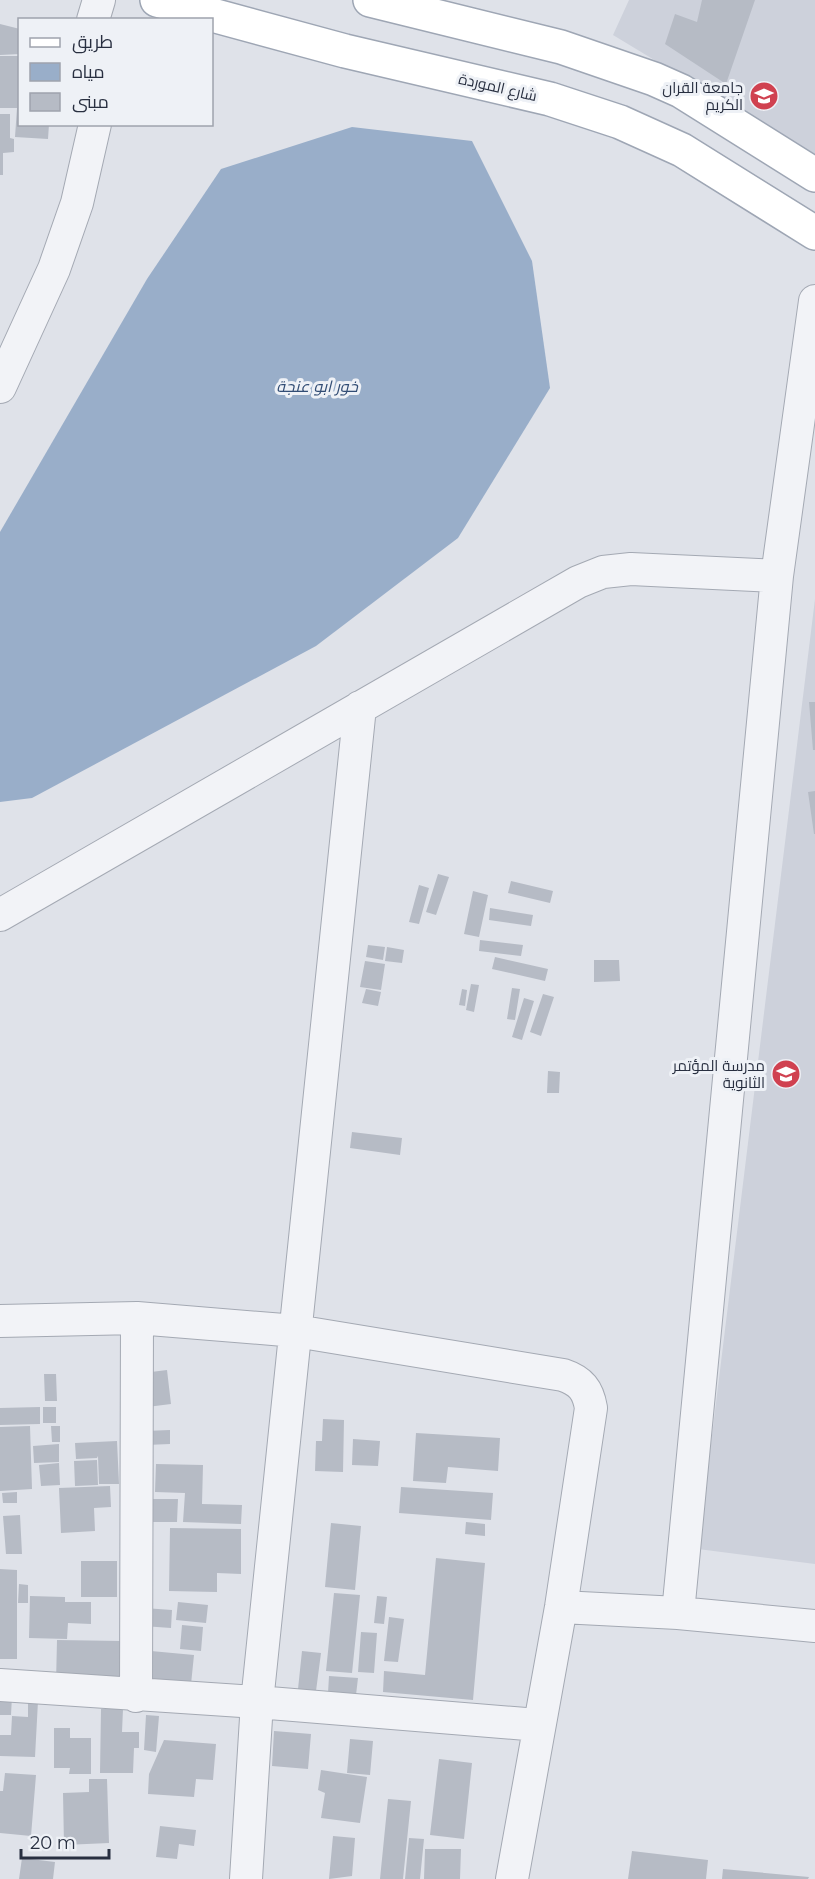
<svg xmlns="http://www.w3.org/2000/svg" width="815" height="1879" viewBox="0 0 815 1879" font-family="Montserrat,Cairo,sans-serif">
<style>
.built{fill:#cdd1db}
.water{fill:#99aec9}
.building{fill:#b6bbc5}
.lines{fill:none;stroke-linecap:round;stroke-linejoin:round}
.street-casing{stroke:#a4a9b3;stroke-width:34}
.primary-casing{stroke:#9ea6b4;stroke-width:36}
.street{stroke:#f2f3f7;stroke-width:32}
.primary{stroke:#fff;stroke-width:33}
.labels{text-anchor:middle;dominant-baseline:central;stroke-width:6;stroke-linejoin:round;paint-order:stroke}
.street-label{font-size:15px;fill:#282f40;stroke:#eef1f6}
.poi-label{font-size:15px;fill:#282f40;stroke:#eef1f6;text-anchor:end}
.water-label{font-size:16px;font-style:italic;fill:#314c74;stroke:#eef1f6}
</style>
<rect width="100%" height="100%" fill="#dfe2e9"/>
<path class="built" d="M629 0H815V157L613 35Z
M815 599V1564L698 1549Z"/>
<path class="water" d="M352 127 472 141 532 261 550 388 458 538 316 646 32 798 0 802V532L147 279 221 169Z"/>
<path class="building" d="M702 0H755L726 84 665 44 675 14 697 22Z
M0 24 20 29V54L0 55Z
M0 56H20V124H49L48 139 15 137 17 108H0Z
M0 114H10V138L14 139V152L3 153V175H0Z
M809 702H815V750H813Z
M815 791V834H814L808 792Z
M438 874 449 877 436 915 426 912Z
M511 881 553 891 550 903 508 893Z
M419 885 429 888 419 924 409 922Z
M473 891 488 895 479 937 464 934Z
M490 908 533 915 531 926 489 920Z
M480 940 523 945 521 956 479 951Z
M368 945 385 947 383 960 366 957Z
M387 947 404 950 402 963 385 961Z
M495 957 548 969 545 981 492 969Z
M594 960H619L620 981 594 982Z
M365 961 385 964 381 990 360 987Z
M471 984 479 985 474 1012 466 1010Z
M512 988 520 989 515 1020 507 1019Z
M366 989 381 992 378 1006 362 1003Z
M462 989 467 990 465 1006 459 1005Z
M543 994 554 997 541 1036 530 1032Z
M524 998 534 1001 522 1040 512 1037Z
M548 1071 560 1072 559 1093H547Z
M352 1132 402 1138 400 1155 350 1148Z
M167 1370 171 1404 147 1407 143 1373Z
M44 1374H56L57 1401H45Z
M40 1407V1424L0 1425V1408Z
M43 1407H56V1423H43Z
M323 1419 344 1420 343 1472 315 1471 316 1441H322Z
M30 1426 32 1489 0 1491V1427Z
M51 1426H60V1442H52Z
M170 1430V1444L146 1445 145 1431Z
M416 1433 500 1438 498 1471 448 1467 446 1483 413 1481Z
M353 1439 380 1441 378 1466 352 1465Z
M117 1441 119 1484H99L98 1456 97 1458 76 1459 75 1443Z
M59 1444V1462L34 1463 33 1446Z
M97 1460 98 1485 75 1486 74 1461Z
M59 1463 60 1485 41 1486 39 1465Z
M156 1464 203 1465 202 1504 242 1505 241 1524 183 1522 185 1493 155 1492Z
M110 1486 111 1507 94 1508 95 1531 61 1533 59 1488Z
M401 1487 493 1493 491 1520 399 1513Z
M17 1492V1503H3L2 1493Z
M146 1499H178L177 1522H145Z
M20 1515 22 1554H6L3 1516Z
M466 1522 485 1524V1536L465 1534Z
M331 1523 361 1526 355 1590 325 1587Z
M170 1528 241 1529V1574L217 1573V1592L169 1591Z
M436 1558 485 1563 473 1700 383 1692 384 1671 425 1675Z
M81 1561H117V1597H81Z
M0 1569 17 1570V1659H0Z
M19 1584 28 1585V1603H18Z
M334 1593 360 1595 352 1673 326 1671Z
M30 1596 65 1597V1602H91V1624L68 1623 67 1639 29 1638Z
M377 1596 387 1597 384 1624 374 1623Z
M178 1602 208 1605 206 1623 176 1620Z
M144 1608 172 1610 171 1628 143 1626Z
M389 1617 404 1619 398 1662 384 1661Z
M182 1625 203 1627 201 1651 180 1649Z
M361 1632 377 1633 374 1673 358 1672Z
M57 1640 122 1641 121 1684 56 1683Z
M151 1651 194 1655 190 1694 147 1690Z
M302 1651 321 1653 316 1691 298 1689Z
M329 1676 358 1678 356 1695 328 1693Z
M0 1695 12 1696 11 1715H0Z
M28 1700 38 1701 35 1757 0 1756V1735H11L12 1716 28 1717Z
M101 1709H123L122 1732H139V1748H134L133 1773H100Z
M146 1715 159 1716 156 1752 144 1750Z
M54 1728H70V1738H91V1774H69L70 1768H54Z
M274 1731 311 1734 308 1769 272 1766Z
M350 1739 373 1741 370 1775 347 1773Z
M164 1740 216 1744 213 1780 196 1779 194 1797 148 1794 149 1774Z
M439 1759 472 1763 464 1839 430 1835Z
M321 1770 367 1777 360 1823 321 1818 325 1793 318 1790Z
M5 1773 36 1775 31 1836 0 1833V1791H3Z
M89 1779H107L109 1843 64 1845 63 1793 89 1792Z
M388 1799 411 1801 403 1879H380Z
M160 1826 196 1830 194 1846 179 1844 177 1859 156 1857Z
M333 1836 355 1838 352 1876 329 1879Z
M409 1838 424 1839 420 1879H405Z
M425 1849H461L460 1879H424Z
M632 1851 708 1860 706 1879H628Z
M22 1858 55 1862 53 1879H19Z
M723 1869 809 1877 808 1879H722Z"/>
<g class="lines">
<g class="street-casing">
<path id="street" d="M93 20 99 0
M0 387 54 269 77 203 95 124
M0 915 578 582 603 572 631 569 777 576
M0 1321 137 1318 296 1331 563 1375C581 1381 588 1390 591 1408L561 1607 512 1879
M561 1607 678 1613 815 1626
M678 1613 777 576 815 301
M0 1685 257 1702 538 1725
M136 1696 137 1318
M246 1879 257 1702 360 707"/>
</g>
<g class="primary-casing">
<path id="primary" d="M157 0 345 51 550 99 620 122 682 150 815 233
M370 0 561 47 654 79 681 91 815 175"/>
</g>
<use href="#street" class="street"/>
<use href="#primary" class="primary"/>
</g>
<defs>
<g id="university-disc" transform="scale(1.5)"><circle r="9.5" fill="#d04150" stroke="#eef1f6"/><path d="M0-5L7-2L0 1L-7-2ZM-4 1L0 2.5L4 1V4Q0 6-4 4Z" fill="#fff"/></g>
<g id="school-disc" transform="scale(1.5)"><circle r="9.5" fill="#d04150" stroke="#eef1f6"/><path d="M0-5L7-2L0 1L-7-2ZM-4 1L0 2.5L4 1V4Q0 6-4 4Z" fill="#fff"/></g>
</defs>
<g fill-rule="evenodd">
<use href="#university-disc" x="764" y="96"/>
<use href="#school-disc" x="786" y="1074"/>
</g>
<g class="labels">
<g class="street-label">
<text transform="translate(498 87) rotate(13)">شارع الموردة</text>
</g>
<g class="poi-label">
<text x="743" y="87">جامعة القران<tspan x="743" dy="17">الكريم</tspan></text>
<text x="765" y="1065">مدرسة المؤتمر<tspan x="765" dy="17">الثانوية</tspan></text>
</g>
<g class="water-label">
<text x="317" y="386">خور ابو عنجة</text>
</g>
</g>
<rect x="18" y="18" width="195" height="108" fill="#eef1f6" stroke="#9fa3ad" stroke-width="1.5"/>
<rect x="30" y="38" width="30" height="9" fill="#ffffff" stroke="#9fa3ad" stroke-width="1.5"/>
<text x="72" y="48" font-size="18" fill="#282f40">طريق</text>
<rect x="30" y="63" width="30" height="18" fill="#99aec9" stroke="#9fa3ad" stroke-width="1.5"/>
<text x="72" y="78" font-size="18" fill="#282f40">مياه</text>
<rect x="30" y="93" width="30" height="18" fill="#b6bbc5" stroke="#9fa3ad" stroke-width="1.5"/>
<text x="72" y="108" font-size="18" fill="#282f40">مبنى</text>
<path d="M21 1849v9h88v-9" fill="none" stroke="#282f40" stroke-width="3"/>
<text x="30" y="1849" font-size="18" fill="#282f40" stroke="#eef1f6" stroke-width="4.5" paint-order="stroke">20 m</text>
</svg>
